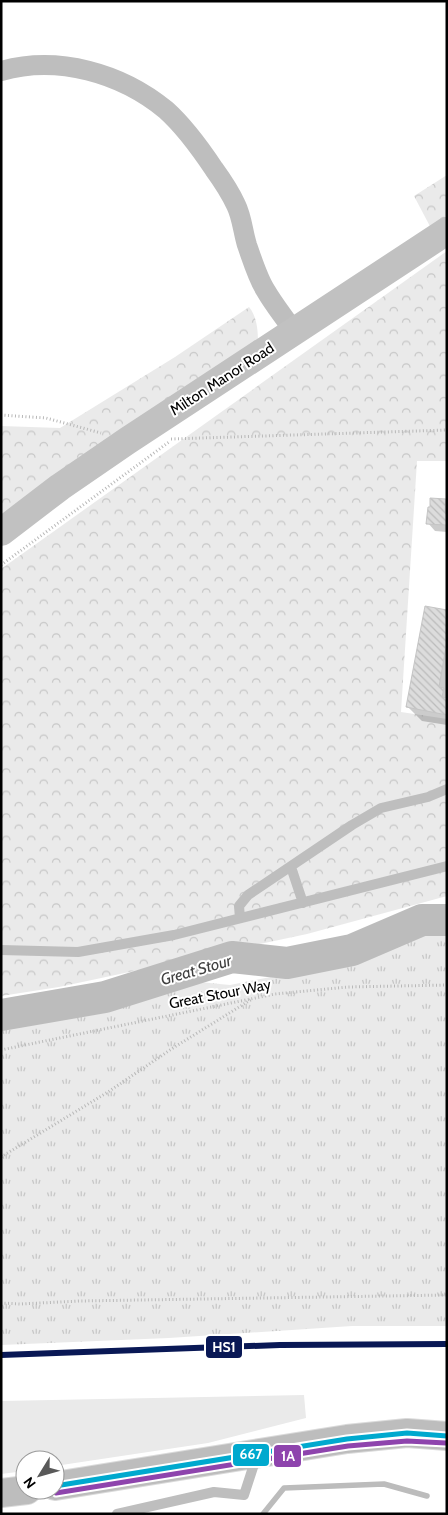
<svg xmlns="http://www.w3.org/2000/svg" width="448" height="1515" viewBox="0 0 448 1515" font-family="Cabin,sans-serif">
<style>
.grass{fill:url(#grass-tufts)}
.forest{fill:url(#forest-crowns)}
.garden{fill:#eaeaea}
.shadow{fill:#0003}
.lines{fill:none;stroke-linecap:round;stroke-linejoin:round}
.stream{stroke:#bcbcbc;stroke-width:5.5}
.river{stroke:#bcbcbc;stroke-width:32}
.building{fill:url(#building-back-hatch);stroke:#c5c5c5}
.highway-casing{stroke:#dbdbdb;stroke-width:30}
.path{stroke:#b8b8b8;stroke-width:3;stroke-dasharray:1 2.5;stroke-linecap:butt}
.lane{stroke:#bebebe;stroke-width:10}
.street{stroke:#bebebe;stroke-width:20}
.secondary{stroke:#c1c1c1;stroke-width:28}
.highway{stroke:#bdbdbd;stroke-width:28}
.bus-1-casing{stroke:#fff;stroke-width:9}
.bus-2-casing{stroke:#fff;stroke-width:9}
.bus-1{stroke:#00a9ce;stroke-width:5}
.bus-2{stroke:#8e44ad;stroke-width:5}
.rail-1-casing{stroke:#fff;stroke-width:10}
.rail-1{stroke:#091855;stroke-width:6}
.labels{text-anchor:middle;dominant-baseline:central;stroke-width:4;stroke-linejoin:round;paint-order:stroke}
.street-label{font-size:15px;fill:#000;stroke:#fff}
.water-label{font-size:16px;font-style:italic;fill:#404040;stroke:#fff}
.line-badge{stroke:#fff;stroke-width:2}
.badge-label{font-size:14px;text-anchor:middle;font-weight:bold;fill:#fff}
</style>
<defs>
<pattern id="grass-tufts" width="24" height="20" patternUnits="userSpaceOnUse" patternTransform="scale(1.25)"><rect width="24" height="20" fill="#eaeaea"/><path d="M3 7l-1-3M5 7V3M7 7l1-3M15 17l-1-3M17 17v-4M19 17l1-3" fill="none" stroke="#c7c7c7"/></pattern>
<pattern id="forest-crowns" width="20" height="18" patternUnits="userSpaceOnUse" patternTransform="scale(1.25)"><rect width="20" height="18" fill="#eaeaea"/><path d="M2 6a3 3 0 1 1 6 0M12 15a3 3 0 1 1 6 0" fill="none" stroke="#c7c7c7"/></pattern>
<pattern id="building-back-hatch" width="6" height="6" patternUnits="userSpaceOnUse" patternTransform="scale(1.25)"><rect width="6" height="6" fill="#dcdcdc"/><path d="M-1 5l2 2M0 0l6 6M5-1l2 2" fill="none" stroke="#bbb"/></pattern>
</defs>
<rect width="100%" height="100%" fill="#fff"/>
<path class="grass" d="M447 930V1326H352L169 1338 1 1345V1023L109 1005 178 989 199 982 230 985 341 963 388 948 414 935Z"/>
<path class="forest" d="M447 175V223L433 232 414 196Z
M447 251V461H417L401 712 447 719V896L307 934 59 987 1 996V569Z
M249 307C258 318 258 333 258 346L1 519V426L60 428 175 357Z"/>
<path class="garden" d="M304 1395 306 1418 208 1443 55 1466V1460H25V1471L1 1474V1401Z"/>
<path class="shadow" d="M445 501 447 502V532L435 531 428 523Z
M447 611V725L422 721 408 707Z"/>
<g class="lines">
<path class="stream" d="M263 1514 284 1488 384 1484 427 1496"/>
<path class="river" d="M1 1015 105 997 232 957 287 963 352 950 422 920H447"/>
</g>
<path class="building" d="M430 498 446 499 445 512H447V529H446V525L426 524 428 507H430Z
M425 606 447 610V641L439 687 444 688 442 697 447 698V715L406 707Z"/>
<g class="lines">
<g class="highway-casing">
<path id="highway" d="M55 1486 347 1439 407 1433 447 1436
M1 1493 27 1490"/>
</g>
<path class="path" d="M1 415 46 418 101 433
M171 439 447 430
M1 565 169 442
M1 1050 275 994 348 987 447 985
M1 1157 108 1092 173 1048 252 999
M1 1303 20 1304 80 1301 447 1295"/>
<path class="lane" d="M291 867 303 903
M240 918 239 906 248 895 352 825 381 808 428 797 447 789
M1 950 78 952 174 935 447 866
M117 1514 214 1492 244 1495 257 1455"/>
<path class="street" d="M1 71C58 55 121 73 166 110 185 127 200 148 214 169 222 180 230 192 236 205 242 217 243 232 247 245 252 259 258 279 266 291 274 305 285 318 294 332"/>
<path class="secondary" d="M1 532 60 487 127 441 447 231"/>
<use href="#highway" class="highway"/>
<g class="bus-1-casing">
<path id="bus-1" d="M55 1486 347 1439 407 1433 447 1436"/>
</g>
<g class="bus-2-casing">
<path id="bus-2" d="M56 1493 348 1446 407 1441 446 1443"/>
</g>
<use href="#bus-1" class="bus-1"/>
<use href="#bus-2" class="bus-2"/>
<g class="rail-1-casing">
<path id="rail-1" d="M1 1355 280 1345 447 1344"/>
</g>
<use href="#rail-1" class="rail-1"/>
</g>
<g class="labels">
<g class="street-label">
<text transform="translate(222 379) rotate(-33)">Milton Manor Road</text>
<text transform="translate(220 994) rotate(-11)">Great Stour Way</text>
</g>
<g class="water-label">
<text transform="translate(196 970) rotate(-16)">Great Stour</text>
</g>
</g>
<g class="line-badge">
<rect x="205" y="1335" width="38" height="24" rx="5" fill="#091855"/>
<rect x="232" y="1443" width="38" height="24" rx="5" fill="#00a9ce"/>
<rect x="273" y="1444" width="29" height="24" rx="5" fill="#8e44ad"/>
</g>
<g class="badge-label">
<text x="224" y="1352">HS1</text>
<text x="251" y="1459">667</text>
<text x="288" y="1461">1A</text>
</g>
<rect width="448" height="1515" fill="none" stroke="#000000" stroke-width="5"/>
<g transform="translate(40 1475) rotate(233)"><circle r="24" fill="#ffffff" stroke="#999999"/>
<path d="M0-4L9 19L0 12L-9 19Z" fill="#595959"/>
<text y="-8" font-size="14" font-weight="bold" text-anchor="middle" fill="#000000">N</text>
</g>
</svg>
